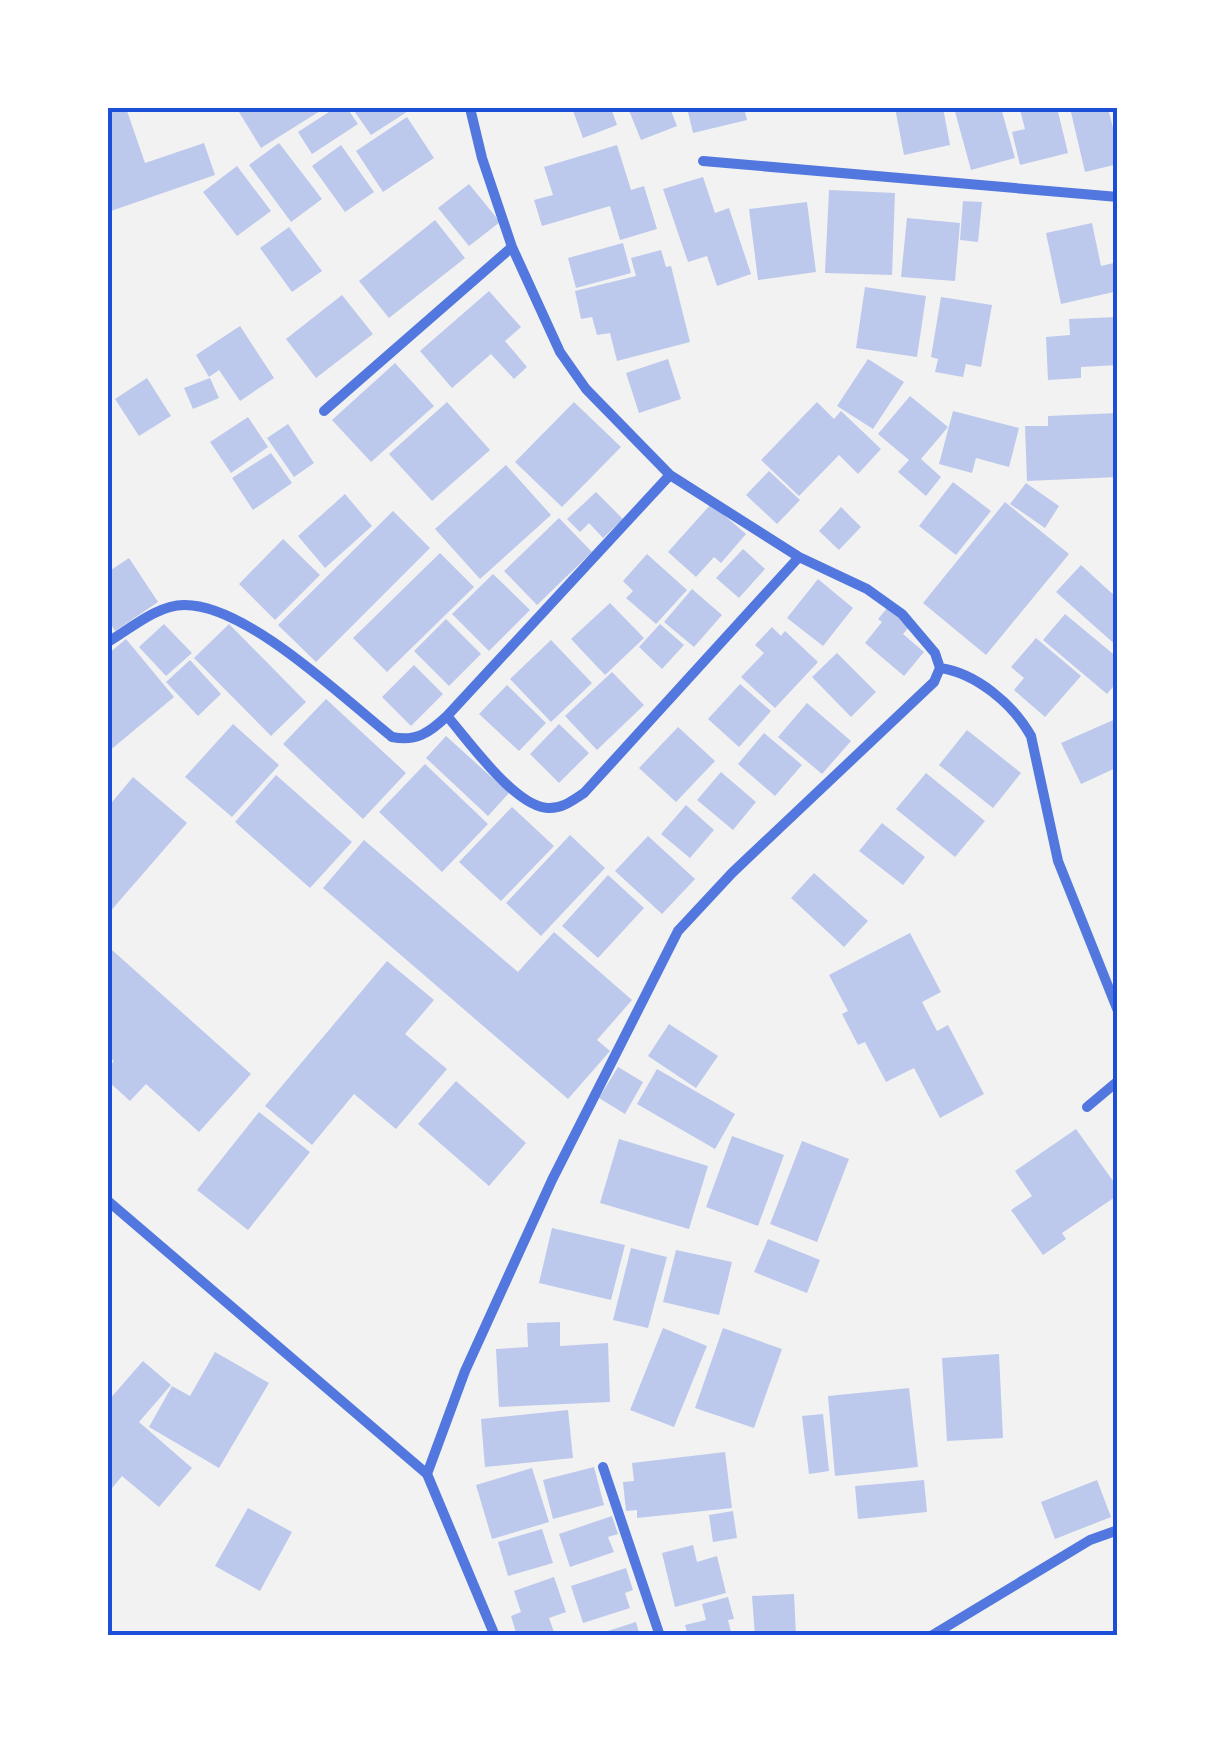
<svg xmlns="http://www.w3.org/2000/svg" width="1225" height="1743" viewBox="0 0 1225 1743" font-family="'Exo 2',sans-serif">
<style>
.building{fill:#bdc9ec}
.lines{fill:none;stroke-linecap:round;stroke-linejoin:round}
.minor{stroke:#5277de;stroke-width:10}
.neatline{fill:none;stroke:#1d4ed8;stroke-width:4}
</style>
<rect width="100%" height="100%" fill="#f2f2f2"/>
<path class="building" d="M111 108H126L145 163 204 143 215 175 108 212V109Z
M246 108H318L320 111 261 148 239 112Z
M335 108H347L358 124 312 154 298 132Z
M352 108H413L371 135Z
M572 108H611L617 125 583 138Z
M628 108H670L677 126 641 140Z
M687 108H744L747 120 693 133Z
M895 108H943L950 145 904 155Z
M954 108H1001L1015 158 971 170Z
M1031 108H1057L1068 153 1020 165 1012 132 1025 129 1020 110Z
M1070 108H1108L1118 148V164L1085 172Z
M407 117 434 158 383 192 356 151Z
M279 143 322 199 291 222 249 165Z
M341 145 374 192 345 212 312 166Z
M617 145 631 190 644 186 657 229 620 240 610 206 542 226 534 200 553 195 544 167Z
M237 166 271 211 237 236 203 192Z
M703 177 715 213 729 208 751 274 717 286 707 256 688 262 663 189Z
M469 184 500 222 469 246 438 208Z
M829 190 895 193 892 275 825 273Z
M963 201 982 202 978 242 960 240Z
M807 202 816 272 758 280 749 209Z
M907 218 960 223 955 281 901 277Z
M435 220 465 258 389 318 359 281Z
M1092 223 1101 266 1118 262V291L1061 304 1046 233Z
M289 227 322 271 292 292 260 248Z
M623 243 631 273 576 288 568 258Z
M661 250 666 267 671 266 690 342 617 361 610 333 597 335 592 317 581 319 575 291 636 276 631 258Z
M865 287 926 296 917 357 856 348Z
M489 291 521 327 505 341 527 367 514 379 491 354 452 388 420 351Z
M342 295 373 334 316 378 286 339Z
M941 297 992 305 981 367 966 364 963 377 935 372 938 359 931 357Z
M1118 317V365L1081 367V378L1048 380 1046 337 1070 335 1069 319Z
M240 326 274 378 240 401 219 370 209 377 196 355Z
M668 359 681 399 639 413 626 373Z
M868 359 904 382 873 429 837 406Z
M395 363 434 406 371 462 332 420Z
M147 378 171 416 139 436 115 399Z
M210 378 219 398 193 409 184 388Z
M910 396 948 427 921 459 941 477 926 496 898 472 909 460 878 434Z
M447 402 490 450 432 501 389 454Z
M574 402 621 447 562 507 515 462Z
M817 402 834 419 841 411 881 449 858 474 839 455 799 496 761 460Z
M953 411 1019 428 1009 467 976 458 972 473 939 464Z
M1118 413V477L1027 481 1025 426H1048V416Z
M248 417 268 447 231 473 210 442Z
M288 424 314 463 294 477 267 438Z
M271 453 292 483 253 510 232 478Z
M506 465 551 515 480 579 435 529Z
M769 471 800 500 777 524 746 495Z
M953 482 991 511 956 555 919 526Z
M1026 483 1059 506 1045 528 1010 504Z
M596 492 623 519 603 538 589 523 580 532 567 519Z
M345 494 372 526 325 568 298 536Z
M1005 502 1069 554 986 655 923 603Z
M711 504 746 534 721 563 714 557 696 577 668 552Z
M841 507 861 527 839 550 819 531Z
M393 511 430 548 316 662 278 625Z
M559 518 592 552 537 605 504 571Z
M283 539 320 575 275 620 239 584Z
M743 549 765 569 739 598 716 578Z
M440 553 474 587 387 672 353 638Z
M647 554 687 590 656 624 626 598 633 591 623 581Z
M129 558 158 602 115 631 108 619V572Z
M1081 565 1118 599V647L1056 592Z
M493 574 530 610 489 651 452 614Z
M818 579 853 608 823 646 787 618Z
M692 589 722 615 694 647 664 622Z
M610 603 644 638 605 675 571 639Z
M888 607 910 626 903 634 924 652 904 676 865 643 882 622 878 619Z
M1065 614 1118 658V681L1107 694 1043 640Z
M446 619 481 654 449 686 414 651Z
M164 624 192 653 166 676 139 647Z
M229 624 306 702 271 736 194 658Z
M660 624 684 645 662 669 639 647Z
M772 627 781 636 785 631 818 662 775 708 741 677 764 653 755 645Z
M1036 638 1081 676 1045 717 1014 690 1024 678 1011 667Z
M126 639 174 697 108 752V654Z
M551 640 592 683 551 722 510 679Z
M837 653 876 692 851 717 812 677Z
M190 660 221 694 198 716 166 682Z
M414 665 443 694 411 726 382 697Z
M612 672 644 705 597 750 565 716Z
M740 684 771 711 739 747 708 719Z
M507 685 546 723 519 751 479 714Z
M326 699 406 773 363 819 283 744Z
M807 703 851 741 822 774 778 737Z
M1118 718V767L1081 784 1061 743Z
M233 724 279 765 232 817 185 777Z
M559 724 589 753 559 783 530 754Z
M678 727 715 761 676 802 639 768Z
M967 730 1021 773 993 808 939 765Z
M764 733 802 765 775 796 738 764Z
M446 736 509 793 488 816 426 758Z
M425 764 488 824 442 872 379 812Z
M721 772 756 802 733 830 697 800Z
M926 773 985 821 955 857 896 809Z
M276 775 352 842 310 888 235 822Z
M133 777 187 823 108 914V807Z
M686 805 714 830 690 858 661 834Z
M512 807 554 846 501 901 459 862Z
M882 823 925 857 903 885 859 851Z
M570 835 605 868 541 936 506 903Z
M648 836 695 879 662 914 615 871Z
M364 840 518 972 554 932 632 1000 597 1040 610 1051 568 1099 323 888Z
M814 873 868 921 844 947 791 898Z
M608 875 644 908 598 958 562 926Z
M910 933 941 992 922 1002 937 1031 948 1025 984 1094 940 1118 914 1068 886 1082 865 1042 858 1045 842 1014 848 1011 829 975Z
M112 950 251 1074 199 1132 146 1084 130 1101 108 1081V1068L114 1061 108 1056V955Z
M387 961 434 1000 405 1034 447 1069 396 1129 354 1094 312 1145 265 1106Z
M669 1024 718 1056 696 1088 648 1056Z
M618 1067 643 1082 625 1114 599 1098Z
M657 1069 735 1114 715 1149 637 1104Z
M456 1081 526 1143 489 1186 418 1124Z
M259 1112 310 1152 248 1230 197 1190Z
M1076 1129 1118 1188V1195L1062 1233 1066 1239 1043 1255 1011 1210 1032 1196 1015 1171Z
M732 1136 784 1155 758 1226 706 1207Z
M619 1139 708 1166 689 1229 600 1203Z
M802 1141 849 1159 817 1242 770 1224Z
M552 1228 625 1245 611 1300 539 1283Z
M768 1239 820 1260 807 1293 754 1272Z
M631 1248 667 1257 648 1328 613 1320Z
M676 1250 732 1262 719 1315 663 1302Z
M560 1322V1346L608 1343 610 1402 499 1407 496 1349 528 1347 527 1323Z
M663 1328 707 1346 674 1427 630 1410Z
M723 1328 782 1349 754 1428 695 1408Z
M215 1352 269 1383 219 1468 149 1427 172 1386 190 1396Z
M999 1354 1003 1438 947 1441 942 1358Z
M143 1361 171 1385 139 1422 192 1468 159 1507 122 1476 108 1493V1401Z
M909 1388 918 1467 835 1476 828 1396Z
M568 1410 573 1458 485 1467 481 1419Z
M823 1414 829 1471 809 1474 802 1416Z
M725 1452 732 1508 637 1518V1510L626 1511 623 1482 634 1481 632 1463Z
M594 1467 604 1505 553 1519 543 1480Z
M532 1468 549 1522 492 1539 476 1485Z
M924 1480 927 1512 858 1519 855 1486Z
M1097 1480 1111 1517 1055 1539 1041 1502Z
M248 1508 292 1532 260 1591 215 1566Z
M733 1511 737 1538 713 1542 709 1515Z
M612 1516 618 1534 608 1537 614 1552 570 1567 559 1534Z
M542 1529 553 1563 508 1576 498 1542Z
M693 1545 697 1562 717 1556 726 1593 675 1607 662 1553Z
M626 1568 633 1590 625 1593 630 1608 583 1623 571 1586Z
M554 1577 566 1612 549 1618 554 1632 517 1636 511 1616 521 1612 514 1591Z
M794 1594 796 1636H755L752 1596Z
M728 1597 734 1619 728 1620 732 1636H688L685 1625 706 1620 702 1604Z
M636 1622 640 1636H595V1635Z"/>
<g class="lines">
<path class="minor" d="M703 161 1118 197
M324 411 512 247
M108 642C130 629 157 605 184 605 246 604 343 698 392 737 416 742 429 733 447 716 468 740 515 807 548 808 562 809 573 800 584 793L799 557
M940 668C976 673 1013 704 1031 736L1058 861 1118 1011
M447 716 670 475
M1087 1107 1118 1081
M108 1201 427 1474 495 1636
M603 1467 660 1636
M427 1474 465 1371 552 1180 678 931 732 873 934 682 940 668 935 653 902 614 867 589 799 557 670 475 586 389 560 352 512 247 482 158 470 108
M931 1636 1090 1540 1118 1530"/>
</g>
<rect width="1225" height="1743" fill="none" stroke="#ffffff" stroke-width="220"/>
<rect x="110" y="110" width="1005" height="1523" class="neatline"/>
</svg>
